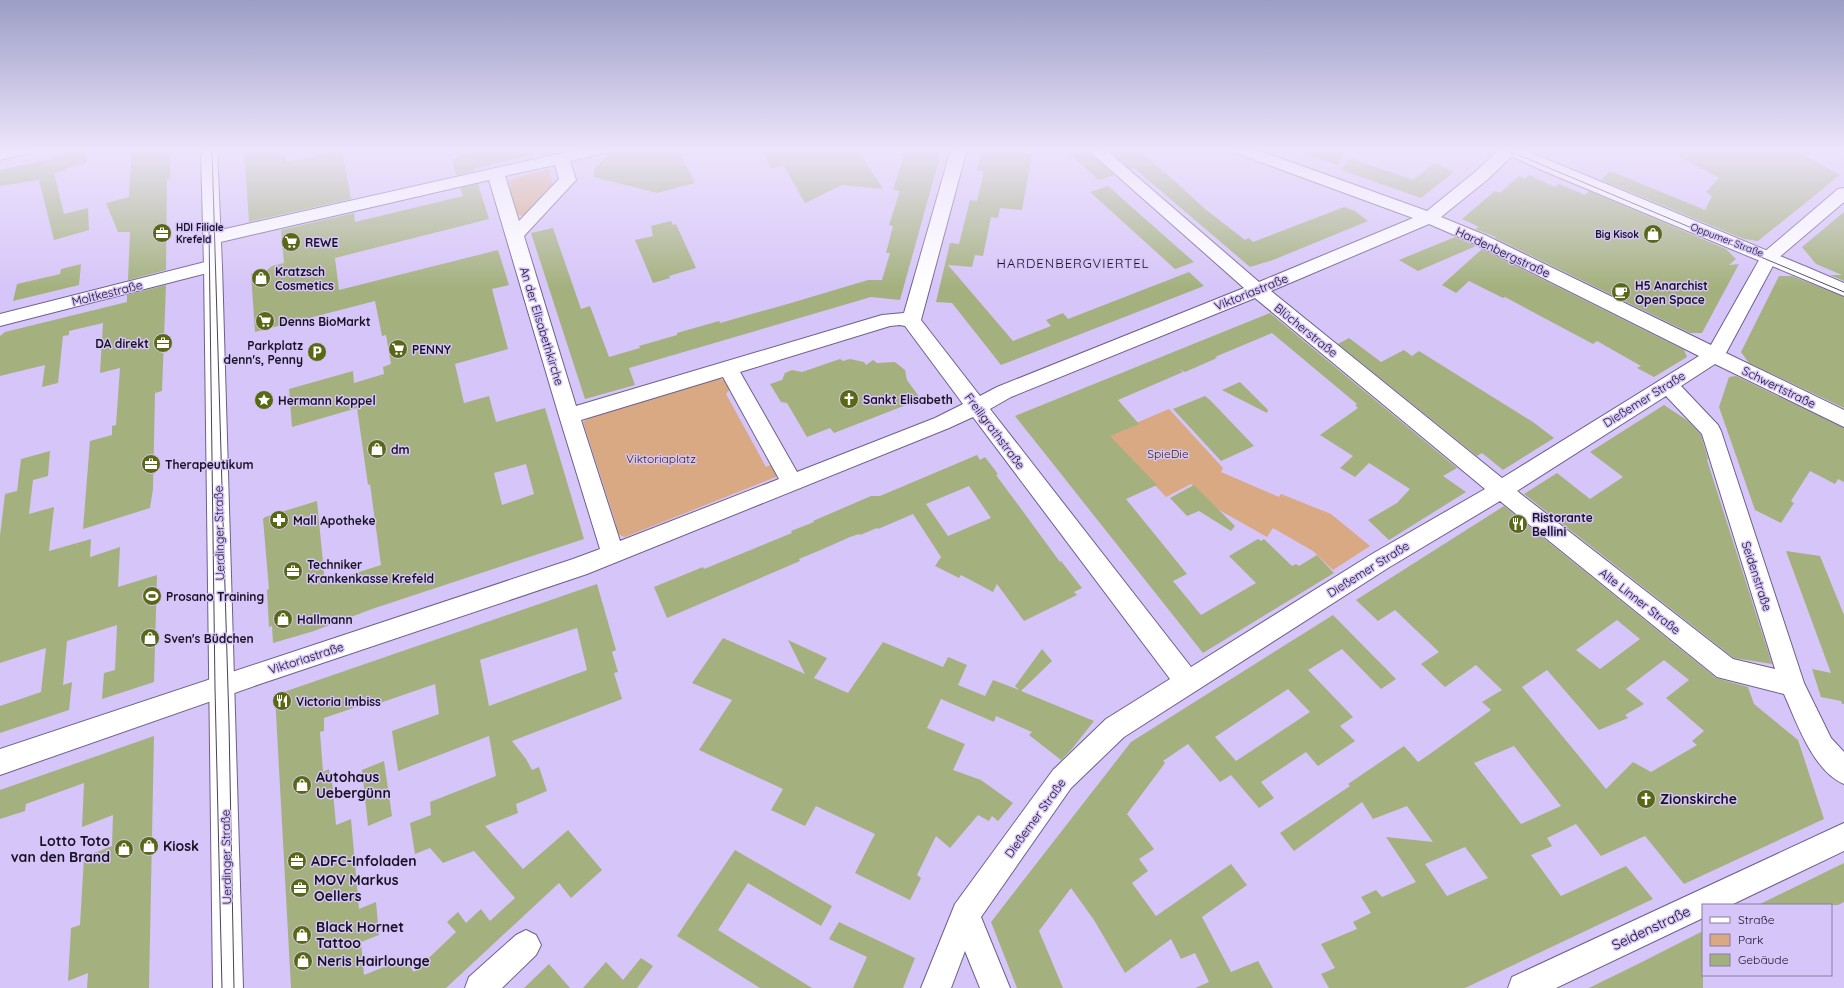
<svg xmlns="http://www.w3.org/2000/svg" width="1844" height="988" viewBox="0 0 1844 988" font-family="Quicksand,sans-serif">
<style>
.green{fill:#d8a983}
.building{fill:#a4b17e;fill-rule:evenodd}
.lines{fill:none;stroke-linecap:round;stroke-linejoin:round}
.street-casing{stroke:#6f5f8c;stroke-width:2}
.secondary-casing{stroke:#6f5f8c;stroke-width:2}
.street{fill:#fff;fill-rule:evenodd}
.secondary{fill:#fff;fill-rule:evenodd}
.tram{stroke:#4b415c;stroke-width:1}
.labels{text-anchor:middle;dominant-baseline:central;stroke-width:3;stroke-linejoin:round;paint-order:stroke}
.far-poi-label{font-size:10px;font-weight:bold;fill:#191224;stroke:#d6c5f8;text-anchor:start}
.far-street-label{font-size:10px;fill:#191224;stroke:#d6c5f8}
.poi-label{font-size:12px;font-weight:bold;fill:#191224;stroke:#d6c5f8;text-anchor:start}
.street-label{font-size:12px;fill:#191224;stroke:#d6c5f8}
.park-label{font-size:12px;fill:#3c230b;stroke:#d6c5f8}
.neighbourhood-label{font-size:13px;letter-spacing:1px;fill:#191224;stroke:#d6c5f8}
.near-poi-label{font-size:14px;font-weight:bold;fill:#191224;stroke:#d6c5f8;text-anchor:start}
.near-street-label{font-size:14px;fill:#191224;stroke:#d6c5f8}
</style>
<rect width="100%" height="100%" fill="#d6c5f8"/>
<path class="green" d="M549 169 554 189 528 217 514 214 509 180Z
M719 379 724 380 730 389 726 394 766 467 773 464 777 473 776 477 625 537C618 535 615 532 612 525L616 524 583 422 591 417Z
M1169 409 1223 468 1221 472 1279 497 1281 494 1331 514 1370 546 1333 570 1313 551 1273 528 1267 537 1212 506 1191 484 1166 497 1108 435Z"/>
<path class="building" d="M82 149H87V163L67 168V170L54 173 64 214 88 208 89 230 54 240 39 180 0 186V170L50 159 51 165 52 157Z
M132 149H170V178L167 179 166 270 128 280 130 232H118L106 203 129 197Z
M244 149H280L281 158 285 157 286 162 342 150 351 199 249 222Z
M485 149H532V155L473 169 474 171 456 175 452 161 458 156Z
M614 149H678L695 183 657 193 594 177V169Z
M761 149H857L883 189 842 185 805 203 784 166 771 168Z
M906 149H942L900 300 871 297 629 368 635 385 585 399 531 233 553 228 581 309 590 306 609 357 640 348 639 346 677 335V333L719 321 720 323 791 303 868 280H882L890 253H886L893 226 889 225 900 191 893 190Z
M982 149 1032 154 1022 210 1000 208 998 218 991 217 983 256 975 255 972 267 948 265 1013 341 1051 326 1046 320 1063 313 1068 319 1189 272 1204 286 1001 365 952 303 936 302 950 243 959 244 970 200 977 201 984 171 977 170Z
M1064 149H1086L1114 175 1099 180Z
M1108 149H1137L1185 190H1184L1205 209 1245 240 1249 238 1253 242 1344 207 1355 211 1368 221 1273 260 1250 267 1134 168 1130 169Z
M1297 149H1335L1345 153 1337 165 1297 151Z
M1666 149H1792L1840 175 1758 241 1744 239 1601 180 1610 171 1705 210 1712 196 1706 192 1719 178Z
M1350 158 1413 180 1435 163 1454 172 1421 198 1341 170Z
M1529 175 1555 187 1559 184 1585 195 1589 191 1726 249 1736 259 1729 265 1739 264 1702 333H1690L1495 238 1496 237 1475 229 1479 227 1462 219 1495 191 1500 193 1519 176 1525 179Z
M478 184 489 219 335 258 339 290 498 250 509 285 492 289 508 349 455 364 464 403 489 396 496 422 545 408 584 539 372 609 314 631 273 643 272 626 269 627 267 590 269 589 263 519 265 517 317 501 325 583 381 565 370 484 368 485 357 408 292 427 289 389 353 371 354 383 384 374 383 367 391 364 386 335 382 336 375 301 255 332 251 274 267 270 272 266 284 263 281 230 354 213 355 222 463 196 460 188ZM526 464 534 494 502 505 494 473Z
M1108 186 1169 240 1194 262 1175 269 1090 192Z
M1844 212V281L1830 275H1842L1816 264 1802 247Z
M671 221 673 225 676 224 696 268 669 276 670 278 653 283 635 240 653 236 651 226Z
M1455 237 1476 246 1418 271 1399 260Z
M1482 249 1684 350 1687 357 1654 377 1637 368 1641 366 1597 341 1593 344 1505 297 1503 298 1469 281 1456 293 1442 285Z
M81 264 79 285 13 301 17 284 60 274 61 269Z
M1779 276H1792L1844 297V408L1749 363 1741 352Z
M166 285 162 391 155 393 153 489 150 508 83 529 90 441 112 435V426L116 425 120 368 100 373 103 323 69 331V335L63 336 58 383 42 387 45 365 0 376V336L5 332 127 302V295Z
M1270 313 1457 468 1443 476 1466 492 1389 540 1368 520 1397 503 1410 489 1369 463 1355 477 1340 468 1353 456 1320 435 1358 408 1355 405 1357 404 1272 333 1215 357 1217 358 1185 372 1179 369 1183 372 1118 400 1139 424 1110 436 1157 485 1126 499 1187 574 1173 581 1201 615 1256 583 1229 556 1258 539 1261 541 1264 539 1292 566 1296 564 1299 566 1317 555 1334 573 1203 653 1015 416Z
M1349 338 1381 362 1404 350 1412 356 1419 351 1533 422 1554 438 1503 470 1482 453 1477 456 1338 344Z
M840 359 843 361 850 359 864 362 866 365 873 360 877 363 895 362 905 370 907 380 920 398H918L919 400 834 433 830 428 807 437 787 403 781 402 770 384 782 380 785 373 792 370 802 372Z
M1736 376 1844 428V482L1838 479 1835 484 1810 471 1791 501 1794 503 1781 523 1755 510 1719 407 1729 377Z
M1240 382 1268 410 1267 413 1222 390Z
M1205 396 1210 400 1254 446 1221 461 1173 409Z
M1664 405 1688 421 1701 435 1708 459 1707 460 1772 664 1734 658 1524 494 1557 473 1590 499 1623 477 1590 452Z
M50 451 48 476 33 480 29 514 54 507 49 551 91 539 90 557 120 547 118 587 157 575 154 682 102 699 104 673 115 670 117 625 67 641 63 685 72 682 69 710 0 733V706L41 692 46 648 0 663V536L5 494 17 491 21 459Z
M977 455 980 460 985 457 998 474 996 475 1019 506 1060 562 1061 561 1082 588 1074 592 1077 595 1024 621 997 584 993 592 961 575 959 578 935 566 941 557 913 514 878 529 877 528 860 535 859 534 850 537 823 549 799 559 800 561 667 618 654 587 703 567 704 569 792 533 791 531 814 522 813 521 871 496H880ZM969 486 991 518 948 536 926 504Z
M1194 485 1235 526 1231 531 1199 511 1187 516 1170 498Z
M1504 506 1716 678 1748 687 1754 704 1798 740 1824 819 1684 884 1645 836 1601 856 1576 824 1547 838 1552 846 1531 855 1561 896 1626 866 1653 899 1465 988H1329L1321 974 1335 968 1321 944 1357 929 1353 922 1371 913 1361 897 1376 890 1382 897 1416 882 1386 837 1433 842 1407 806 1373 819 1362 802 1294 851 1280 833 1350 786 1348 784 1404 746 1418 762 1427 756 1491 710 1482 702 1502 690 1476 665 1445 687 1421 664 1439 652 1395 610 1378 621 1356 600ZM1617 620 1640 639 1600 669 1576 650ZM1664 660 1689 680 1666 698 1704 731 1692 741 1697 745 1651 772 1633 762 1606 789 1522 687 1547 670 1599 730 1628 718 1625 715 1644 704 1626 689ZM1514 746 1561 806 1521 824 1474 763ZM1465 847 1488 878 1447 896 1425 864Z
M1786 551 1820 556 1844 615V704H1842L1841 701 1821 697 1812 669 1831 673Z
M597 584 616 650 612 652 618 672 614 673 622 699 512 741 526 759 532 770 539 767 547 791 516 804 518 813 485 826 523 869 568 830 602 870 571 898 559 883 446 988H291L275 695ZM577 628 587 670 489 706 480 660ZM435 684 439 714 392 731 398 771 489 736 496 776 430 802 431 815 410 823 415 854 430 848 443 863 474 851 515 898 490 921 481 909 466 923 458 912 447 922 456 932 414 972 404 959 364 975 361 942 379 935 376 902 359 909 351 819 336 825 332 781 330 782 329 769 323 772 320 732 324 731V718L374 701V705Z
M1333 615 1396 679 1381 689 1342 649 1308 670 1353 717 1340 726 1355 741 1318 766 1306 752 1261 782 1274 798 1259 808 1231 775 1220 782 1188 744 1163 761 1165 763 1127 814 1154 849 1139 859 1148 871 1132 883 1156 916 1231 864 1247 885 1202 917 1231 972 1258 961 1273 988H1195L1209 982 1195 953 1181 959 1171 939 1125 973 1094 920 1071 888 1039 931 1063 988H1017L991 922 1131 742ZM1288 689 1310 712 1236 761 1215 737Z
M723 638 805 674 788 640 827 658 814 678 848 693 883 642 943 667 948 657 967 665 958 685 985 696 993 680 1019 690 1015 686 1042 649 1052 661 1021 691 1094 721 1071 750 1061 760 1029 735 1032 732 996 716 994 722 941 699 927 728 965 744 953 770 981 780 1013 803 998 821 992 816 989 821 978 815 950 848 936 836 917 875 921 878 910 900 855 873 875 834 816 806 805 826 771 810 783 789 699 750 732 700 692 683Z
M154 736 149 988H87L88 973 68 981 71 928 80 925 84 857 112 846 113 815 82 827 84 783 26 804 25 811 0 819V790Z
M384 761 392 816 368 826 362 770Z
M735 850 832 906 821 926 748 883 718 930 812 988H760L677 936Z
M1844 863V902L1838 905H1758Z
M839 922 915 958 903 988H853L867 957 829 939Z
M1703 931V988H1589L1640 963Z
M641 958 653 966 637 988H583L606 962 623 980Z
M549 964 570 988H524Z"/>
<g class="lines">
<g class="street-casing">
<path id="street" d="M4 149H34L32 152 0 160V150Z
M580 149H610L608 152 570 161 576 180 524 236 576 406 882 315 904 313 951 149H967L921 320 980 396 997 387 1244 288 1087 149H1105L1259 282 1413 218 1233 152 1231 149H1255L1427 211 1475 172 1500 149H1517L1515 153 1487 180 1441 217 1485 235 1711 345 1763 253 1838 189 1844 188V202L1776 260 1726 353 1844 410V427L1715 364 1681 386 1718 425 1721 431 1804 683 1831 738 1844 752V784C1813 771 1797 723 1784 694L1717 677 1500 501 1388 568 1124 737 1071 788 981 917 1010 988H980L965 951 951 988H921L955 904 1053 770 1106 719 1170 679 973 417 949 428 587 574 260 684 0 775V749L573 559 600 549 559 416 489 180 212 244 206 242 203 238 206 234 212 232ZM555 165 559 179 519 221 505 176ZM1429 224 1473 243 1699 356 1502 478 1271 291ZM1255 298 1485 489 1372 554 1191 667 990 409 1011 397ZM900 325 905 326 963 404 935 418 797 472 740 372 890 326ZM723 377 779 479 620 541 581 420ZM1666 396 1702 434 1775 669 1733 659 1517 491Z
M213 260 219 262 222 266 219 270 0 326V314Z
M1844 823V851L1731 905H1703V918L1556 988H1508L1512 977Z
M526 930 536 935 541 945 536 955 502 988H465L469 977 516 935Z"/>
</g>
<g class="secondary-casing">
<path id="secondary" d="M201 149H217L222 266 243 988H213L204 266Z
M1500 149H1522L1809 268 1844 283V296L1544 171 1502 152Z"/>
</g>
<use href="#street" class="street"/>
<use href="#secondary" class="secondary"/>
<path class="tram" d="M212 149 229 723 234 988
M1504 149 1844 292
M209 228 215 688 222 988"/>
</g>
<linearGradient id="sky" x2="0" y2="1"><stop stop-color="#9c9ec6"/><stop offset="0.52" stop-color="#ede5fc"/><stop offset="1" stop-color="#ede5fc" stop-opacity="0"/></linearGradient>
<rect width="1844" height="288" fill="url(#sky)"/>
<defs>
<g id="office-disc" transform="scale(1)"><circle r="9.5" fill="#596913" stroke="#d6c5f8"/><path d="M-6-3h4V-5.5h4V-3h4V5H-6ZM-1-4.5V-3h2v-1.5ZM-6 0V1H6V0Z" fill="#fff"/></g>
<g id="shop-disc" transform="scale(1)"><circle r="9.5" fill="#596913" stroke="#d6c5f8"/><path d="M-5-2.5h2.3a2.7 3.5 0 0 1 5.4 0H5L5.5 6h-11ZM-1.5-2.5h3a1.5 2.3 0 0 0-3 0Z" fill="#fff"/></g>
<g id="supermarket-disc" transform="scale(1)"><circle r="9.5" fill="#596913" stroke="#d6c5f8"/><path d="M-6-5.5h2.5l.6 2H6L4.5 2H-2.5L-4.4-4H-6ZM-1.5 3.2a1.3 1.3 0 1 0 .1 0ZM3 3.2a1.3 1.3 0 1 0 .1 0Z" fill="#fff"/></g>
<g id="cafe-disc" transform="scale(1)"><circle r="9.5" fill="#596913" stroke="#d6c5f8"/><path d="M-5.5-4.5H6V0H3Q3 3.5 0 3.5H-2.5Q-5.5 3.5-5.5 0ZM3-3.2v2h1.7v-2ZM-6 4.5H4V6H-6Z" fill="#fff"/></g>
<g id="parking-disc" transform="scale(1)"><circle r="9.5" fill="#596913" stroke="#d6c5f8"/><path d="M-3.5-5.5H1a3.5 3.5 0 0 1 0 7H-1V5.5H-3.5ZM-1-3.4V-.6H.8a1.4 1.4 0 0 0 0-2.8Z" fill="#fff"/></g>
<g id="church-disc" transform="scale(1)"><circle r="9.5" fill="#596913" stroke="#d6c5f8"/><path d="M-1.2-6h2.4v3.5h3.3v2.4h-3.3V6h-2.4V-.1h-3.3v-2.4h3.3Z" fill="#fff"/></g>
<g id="sight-disc" transform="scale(1)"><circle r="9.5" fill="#596913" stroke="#d6c5f8"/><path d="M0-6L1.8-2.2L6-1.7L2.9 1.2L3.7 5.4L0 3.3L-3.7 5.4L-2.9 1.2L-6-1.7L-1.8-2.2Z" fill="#fff"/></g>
<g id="pharmacy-disc" transform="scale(1)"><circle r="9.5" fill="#596913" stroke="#d6c5f8"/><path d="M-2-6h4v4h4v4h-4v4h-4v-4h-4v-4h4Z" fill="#fff"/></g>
<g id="restaurant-disc" transform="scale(1)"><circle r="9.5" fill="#596913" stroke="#d6c5f8"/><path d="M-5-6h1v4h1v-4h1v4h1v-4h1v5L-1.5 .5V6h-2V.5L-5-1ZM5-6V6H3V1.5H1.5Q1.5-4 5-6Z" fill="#fff"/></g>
<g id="stadium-disc" transform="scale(1)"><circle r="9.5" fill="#596913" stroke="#d6c5f8"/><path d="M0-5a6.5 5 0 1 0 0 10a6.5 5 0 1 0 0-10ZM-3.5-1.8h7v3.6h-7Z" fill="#fff"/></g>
</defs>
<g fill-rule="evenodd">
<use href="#office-disc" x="162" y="233"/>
<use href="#shop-disc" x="1653" y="234"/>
<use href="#supermarket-disc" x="291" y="242"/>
<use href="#shop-disc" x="261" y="278"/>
<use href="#cafe-disc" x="1621" y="292"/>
<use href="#supermarket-disc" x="265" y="321"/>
<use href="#office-disc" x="163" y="343"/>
<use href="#supermarket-disc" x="398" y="349"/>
<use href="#parking-disc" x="317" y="352"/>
<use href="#church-disc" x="849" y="399"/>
<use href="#sight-disc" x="264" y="400"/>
<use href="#shop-disc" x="377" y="449"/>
<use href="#office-disc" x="151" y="464"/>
<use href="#pharmacy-disc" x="279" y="520"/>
<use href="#restaurant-disc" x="1518" y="524"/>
<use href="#office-disc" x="293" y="571"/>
<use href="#stadium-disc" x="152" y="596"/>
<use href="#shop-disc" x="283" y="619"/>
<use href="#shop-disc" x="150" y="638"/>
<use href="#restaurant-disc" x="282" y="701"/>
<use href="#shop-disc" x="302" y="785"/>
<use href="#church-disc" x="1646" y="799"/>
<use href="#shop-disc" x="149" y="846"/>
<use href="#shop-disc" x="124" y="849"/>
<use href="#office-disc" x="297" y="861"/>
<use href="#office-disc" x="300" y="888"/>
<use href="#shop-disc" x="302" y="935"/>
<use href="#shop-disc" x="303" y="961"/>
</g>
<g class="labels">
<g class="far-poi-label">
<text x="176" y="227">HDI Filiale<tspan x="176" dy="12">Krefeld</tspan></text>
<text x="1639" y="234" text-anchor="end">Big Kisok</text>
</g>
<g class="far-street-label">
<text transform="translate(1727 240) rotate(21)">Oppumer Straße</text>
</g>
<g class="poi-label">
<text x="305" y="242">REWE</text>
<text x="275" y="271">Kratzsch<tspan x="275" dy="14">Cosmetics</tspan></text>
<text x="1635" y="285">H5 Anarchist<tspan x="1635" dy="14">Open Space</tspan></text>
<text x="279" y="321">Denns BioMarkt</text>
<text x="149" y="343" text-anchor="end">DA direkt</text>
<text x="303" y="345" text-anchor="end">Parkplatz<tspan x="303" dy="14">denn's, Penny</tspan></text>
<text x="412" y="349">PENNY</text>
<text x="863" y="399">Sankt Elisabeth</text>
<text x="278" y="400">Hermann Koppel</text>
<text x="391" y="449">dm</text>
<text x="165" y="464">Therapeutikum</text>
<text x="1532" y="517">Ristorante<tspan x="1532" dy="14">Bellini</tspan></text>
<text x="293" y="520">Mall Apotheke</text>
<text x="307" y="564">Techniker<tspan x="307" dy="14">Krankenkasse Krefeld</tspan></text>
<text x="166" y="596">Prosano Training</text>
<text x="297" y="619">Hallmann</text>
<text x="164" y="638">Sven's Büdchen</text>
<text x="296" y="701">Victoria Imbiss</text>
</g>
<g class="street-label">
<text transform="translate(1503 252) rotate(25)">Hardenbergstraße</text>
<text transform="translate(1251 292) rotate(-22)">Viktoriastraße</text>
<text transform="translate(107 293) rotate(-14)">Moltkestraße</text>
<text transform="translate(542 326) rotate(73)">An der Elisabethkirche</text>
<text transform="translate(1306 330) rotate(39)">Blücherstraße</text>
<text transform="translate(1779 387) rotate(26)">Schwertstraße</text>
<text transform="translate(1644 399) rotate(-32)">Dießemer Straße</text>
<text transform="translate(995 431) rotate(53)">Freiligrathstraße</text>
<text transform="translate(219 533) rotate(-91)">Uerdinger Straße</text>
<text transform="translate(1368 569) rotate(-32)">Dießemer Straße</text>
<text transform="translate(1757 576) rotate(72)">Seidenstraße</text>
<text transform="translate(1640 601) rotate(38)">Alte Linner Straße</text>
<text transform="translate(306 658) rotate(-18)">Viktoriastraße</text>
<text transform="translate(1035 818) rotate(-54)">Dießemer Straße</text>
<text transform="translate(226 857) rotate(-91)">Uerdinger Straße</text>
</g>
<g class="park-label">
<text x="1168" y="453">SpieDie</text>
<text x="661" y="458">Viktoriaplatz</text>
</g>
<g class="neighbourhood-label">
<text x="1073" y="263">HARDENBERGVIERTEL</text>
</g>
<g class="near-poi-label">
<text x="316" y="777">Autohaus<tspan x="316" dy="16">Uebergünn</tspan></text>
<text x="1660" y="799">Zionskirche</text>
<text x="110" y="841" text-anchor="end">Lotto Toto<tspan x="110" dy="16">van den Brand</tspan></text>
<text x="163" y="846">Kiosk</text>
<text x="311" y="861">ADFC-Infoladen</text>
<text x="314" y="880">MOV Markus<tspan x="314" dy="16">Oellers</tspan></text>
<text x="316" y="927">Black Hornet<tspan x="316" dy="16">Tattoo</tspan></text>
<text x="317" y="961">Neris Hairlounge</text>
</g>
<g class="near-street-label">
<text transform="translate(1651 928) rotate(-25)">Seidenstraße</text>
</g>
</g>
<rect x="1702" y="904" width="130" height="72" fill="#d6c5f8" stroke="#8a7da3"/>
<rect x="1710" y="917" width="20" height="6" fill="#ffffff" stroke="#8a7da3"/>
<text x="1738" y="924" font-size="12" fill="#191224">Straße</text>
<rect x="1710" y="934" width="20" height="12" fill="#d8a983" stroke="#8a7da3"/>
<text x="1738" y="944" font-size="12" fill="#191224">Park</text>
<rect x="1710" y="954" width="20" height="12" fill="#a4b17e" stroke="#8a7da3"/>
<text x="1738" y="964" font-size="12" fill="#191224">Gebäude</text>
</svg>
